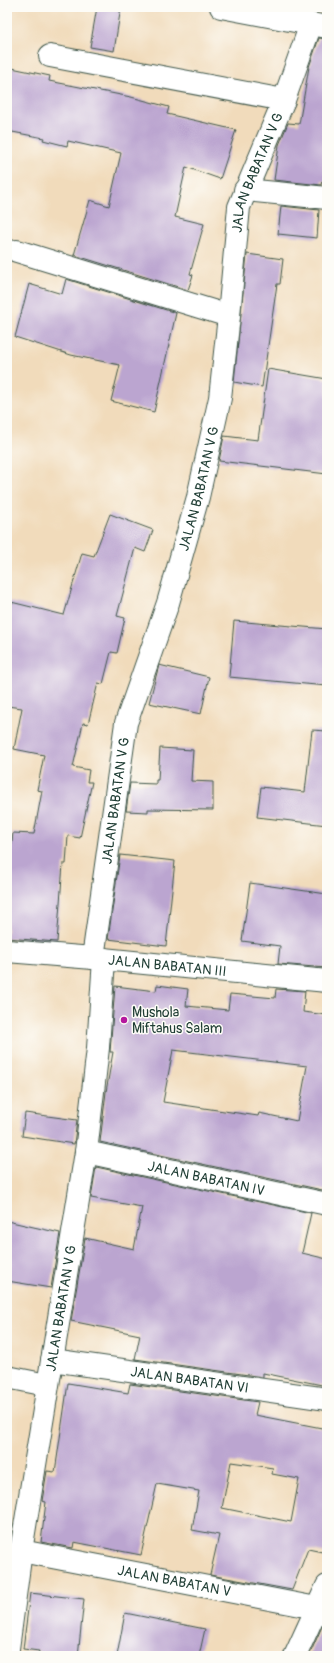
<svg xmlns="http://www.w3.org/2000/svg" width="334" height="1663" viewBox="0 0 334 1663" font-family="Pangolin,sans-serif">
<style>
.building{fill:#bba5d0;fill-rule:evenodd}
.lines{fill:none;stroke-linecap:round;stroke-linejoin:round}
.minor-casing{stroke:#3e5548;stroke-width:24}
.minor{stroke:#fff;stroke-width:22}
.poi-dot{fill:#b5179e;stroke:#fdfcf7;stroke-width:1.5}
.labels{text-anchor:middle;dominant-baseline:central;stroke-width:3;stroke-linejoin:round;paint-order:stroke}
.street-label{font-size:14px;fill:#1f3d34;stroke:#fdfcf7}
.poi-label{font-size:14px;fill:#1f3d34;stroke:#fdfcf7;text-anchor:start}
</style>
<rect width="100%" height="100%" fill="#fdfcf7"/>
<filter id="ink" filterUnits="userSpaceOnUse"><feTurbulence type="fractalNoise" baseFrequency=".025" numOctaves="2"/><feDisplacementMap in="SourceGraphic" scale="8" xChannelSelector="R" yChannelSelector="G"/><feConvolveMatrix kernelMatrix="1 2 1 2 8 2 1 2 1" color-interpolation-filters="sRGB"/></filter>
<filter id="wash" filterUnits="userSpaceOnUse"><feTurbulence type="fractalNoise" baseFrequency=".012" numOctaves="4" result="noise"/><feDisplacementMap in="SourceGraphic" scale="16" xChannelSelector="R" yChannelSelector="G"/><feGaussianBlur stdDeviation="0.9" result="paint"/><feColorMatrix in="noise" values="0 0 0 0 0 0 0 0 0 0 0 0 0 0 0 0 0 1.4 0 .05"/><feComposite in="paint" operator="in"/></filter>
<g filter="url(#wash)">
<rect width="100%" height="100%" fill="#f1dbbb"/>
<g id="blocks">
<path class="building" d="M97 7H121L114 51 90 47Z
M319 38 327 39V182L322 181 321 185 274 180 279 145 288 123 299 124 309 67Z
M7 67 50 76 49 81 131 97 169 107 167 114 236 130 220 179 186 167 175 217 204 224 190 274 193 275 188 290 74 255 90 200 109 206 121 153 68 141 67 146 43 140 44 138 7 131Z
M281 206 319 210 317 238 278 234Z
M247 254 283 259 280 284H277L262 387 234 382Z
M66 279 176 313 154 412 111 401 120 365 71 355 15 337 29 284 62 294Z
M268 369 327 379V474L219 461 224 436 258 440Z
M110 514 153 530 145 552 135 548 117 616 125 618 117 653 111 652 103 684 98 683 88 724 83 723 73 767 89 770 87 782H92L80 838 68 836 66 864H63L57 942 7 938V882L13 833 34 834 42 791 37 790 44 755 14 749 22 708 7 706V601L64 615 82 553 94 556Z
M234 621 327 629V686L229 677Z
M159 665 209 677 201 714 149 703Z
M312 730 327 731V825L257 817 261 787 305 792Z
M160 748 193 750 191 781 213 782V810L148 809V812L126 811 130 783 156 784V780H158Z
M120 855 175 861 166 946 108 939Z
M250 883 327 894V968L278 964 280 946 242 941Z
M157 985 188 989 186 1006 228 1010 230 994 275 998 276 989 305 991 303 1012 327 1015V1191L100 1142 106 1092 113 1052H110L115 986 156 991ZM173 1050 307 1066 297 1121 259 1113 258 1116 163 1102Z
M25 1113 77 1120 74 1144 22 1136Z
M96 1167 311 1213 302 1253 327 1259V1386L263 1373V1377L135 1359 140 1335 71 1321 85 1238 134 1249 142 1207 91 1198Z
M7 1221 60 1233 51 1288 7 1281Z
M68 1383 128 1393 130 1384 258 1402 255 1415 327 1429V1553L308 1549 292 1590 210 1575 219 1535 192 1530 199 1491 157 1484 141 1555 74 1542 73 1548 41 1542 46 1502 42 1501 47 1471 55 1472ZM231 1462 273 1468 272 1474 299 1479 291 1522 222 1508Z
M30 1593 84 1599 78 1656H38L39 1651 23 1649Z
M125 1613 205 1629 199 1656H117Z
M324 1622H327V1656H309Z"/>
</g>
</g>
<g filter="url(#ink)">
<use href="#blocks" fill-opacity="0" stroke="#3e5548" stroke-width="1"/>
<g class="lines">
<g class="minor-casing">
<g id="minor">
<path d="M221 7 327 27"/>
<path d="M50 56 284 100"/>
<path d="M245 190 327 198"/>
<path d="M17 251 229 316"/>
<path id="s1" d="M7 951 93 958 327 981"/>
<path id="s2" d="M93 958 126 723 168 603 198 497 220 398 229 316 239 207 284 100 311 24"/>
<path id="s3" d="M86 1152 327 1204"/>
<path id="s4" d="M52 1360 327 1399"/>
<path d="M7 1377 47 1385"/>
<path id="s5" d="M21 1551 327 1610"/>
<path id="s6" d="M7 1656 21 1551 86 1152 98 1048 104 959"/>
<path d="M295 1656 327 1586"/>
</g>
</g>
<use href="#minor" class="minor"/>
</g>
</g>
<circle class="poi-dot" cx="124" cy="1020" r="4"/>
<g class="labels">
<g class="street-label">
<text stroke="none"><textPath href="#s2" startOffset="806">JALAN BABATAN V G</textPath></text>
<text stroke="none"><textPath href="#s2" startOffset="483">JALAN BABATAN V G</textPath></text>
<text stroke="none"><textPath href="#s2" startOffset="159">JALAN BABATAN V G</textPath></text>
<text stroke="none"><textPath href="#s1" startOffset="161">JALAN BABATAN III</textPath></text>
<text stroke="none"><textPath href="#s3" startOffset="123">JALAN BABATAN IV</textPath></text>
<text stroke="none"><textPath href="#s6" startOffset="352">JALAN BABATAN V G</textPath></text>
<text stroke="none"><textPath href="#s4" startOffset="139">JALAN BABATAN VI</textPath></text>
<text stroke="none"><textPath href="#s5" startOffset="156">JALAN BABATAN V</textPath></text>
</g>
<g class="poi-label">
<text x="132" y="1012">Mushola<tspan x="132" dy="16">Miftahus Salam</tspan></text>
</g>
</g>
<rect width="334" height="1663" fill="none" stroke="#fdfcf7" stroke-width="24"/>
</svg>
